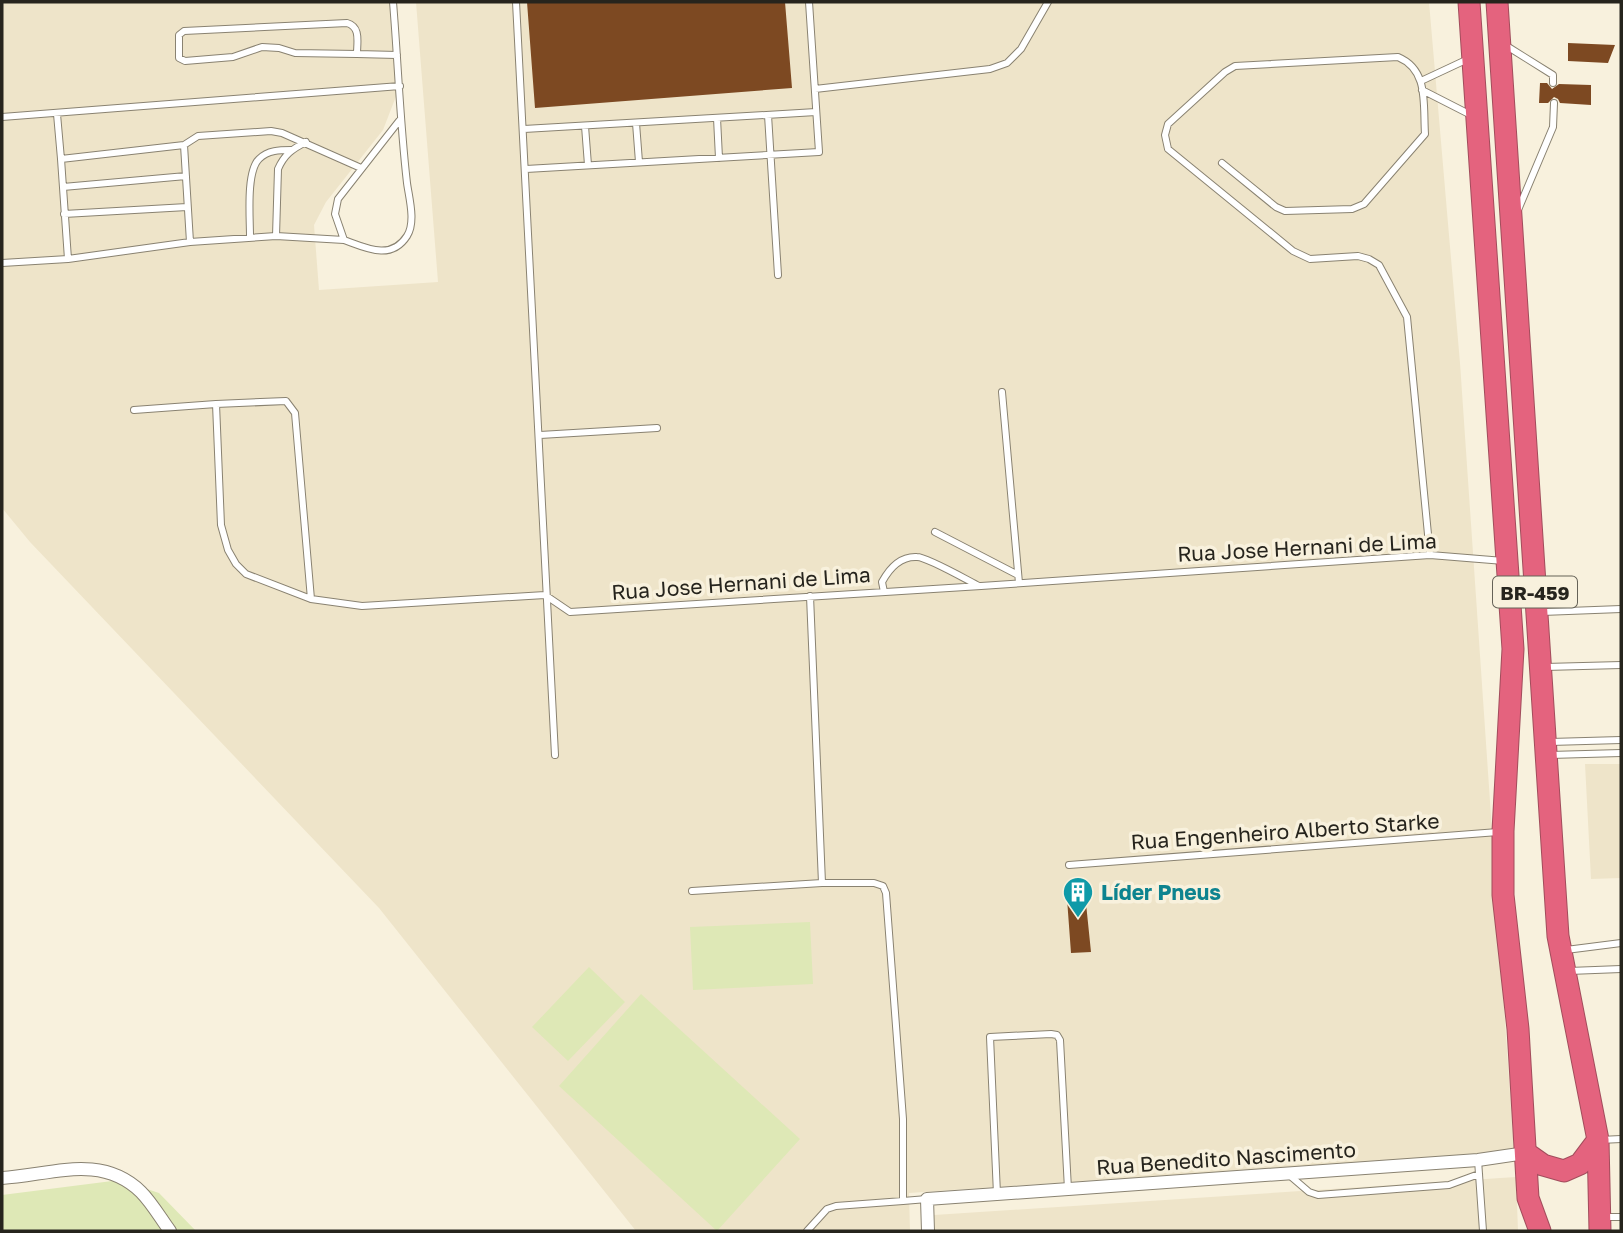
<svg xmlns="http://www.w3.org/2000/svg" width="1623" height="1233" viewBox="0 0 1623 1233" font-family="'Golos Text',sans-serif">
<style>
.built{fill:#eee4c9}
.green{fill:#dee8b6}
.building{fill:#7d4922}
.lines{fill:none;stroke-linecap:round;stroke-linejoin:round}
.lane-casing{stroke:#898271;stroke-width:8}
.street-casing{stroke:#898271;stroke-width:14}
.highway-casing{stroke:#a24d5c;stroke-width:23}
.lane{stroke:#fff;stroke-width:6}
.street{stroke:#fff;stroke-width:12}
.highway{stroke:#e4637e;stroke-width:21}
.labels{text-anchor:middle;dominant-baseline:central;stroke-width:7;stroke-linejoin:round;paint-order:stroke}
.shield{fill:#f8f1dd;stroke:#656257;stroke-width:2}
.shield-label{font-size:19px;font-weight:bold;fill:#26241d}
.street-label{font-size:21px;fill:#26241d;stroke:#f8f1dd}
.culture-label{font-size:21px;font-weight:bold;fill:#0d838f;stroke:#f8f1dd;text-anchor:start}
</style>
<rect width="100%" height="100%" fill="#f8f1dd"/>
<path class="built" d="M2 2H389L400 86 383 130 326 202 314 225 319 290 438 282 416 2H1429L1460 363 1514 1152 909 1193 910 1231H636L379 908 30 542 2 508Z
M1585 764H1621V878L1591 879Z
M1516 1177 1518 1231H935L934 1215Z"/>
<path class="green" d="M810 922 813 984 693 990 690 927Z
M589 967 625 1002 568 1061 532 1027Z
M641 994 800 1139 717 1231 559 1086Z
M120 1180 159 1193 196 1231H2V1195Z"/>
<path class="building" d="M527 2H785L792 88 535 108Z
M1568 43 1615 45 1608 63 1568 61Z
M1540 83H1547L1552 89 1559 84 1591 85V105L1560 103 1558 99 1554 97 1548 103H1539Z
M1084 884 1091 952 1071 953 1066 885Z"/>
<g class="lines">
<g class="lane-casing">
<path id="lane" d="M393 2C398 62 400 123 407 183 409 198 416 222 407 236 391 261 366 248 344 240L335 214 338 199 399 121
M516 2 555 755
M347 23C361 27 357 42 357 54L295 53 279 48 262 47 233 57 185 61 179 58V35L184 31Z
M1505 45 1553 75V83
M357 54 397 55
M1421 81 1468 59
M815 89 990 69 1007 63 1021 49 1048 2
M1422 90 1471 115
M57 114 61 159 184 145
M768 115 778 275
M2 117 400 86
M717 118 719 158
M636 123 639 162
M585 126 588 165
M524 129 816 112
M61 159 68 259 190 242
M1222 163 1276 207 1285 211 1352 209 1364 204 1425 134C1423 104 1429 70 1398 57L1235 66 1225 72 1168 124 1165 135 1168 149 1293 251 1310 259 1358 256 1369 259 1379 265 1407 317 1430 555
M526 169 819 152 809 2
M63 187 186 176
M1518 210 1553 127 1554 103
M64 214 187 207
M250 236C250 217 246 172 259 159 268 150 280 150 291 150
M276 236 278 169C284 155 292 149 306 142
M344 240 276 236 190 242 184 145 198 136 271 131 282 133 361 168
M2 263 68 259
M1002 392 1019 583
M216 404 286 401 295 413 311 599
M134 410 216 404 221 525 228 550 236 564 246 574 311 599 362 606 545 595 570 612 981 586 1430 555 1504 561
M540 435 657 428
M935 532 1018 575
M884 592 882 582C889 569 900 556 917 557 927 557 967 580 979 586
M1542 612 1621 609
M1545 667 1621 665
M1550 742 1621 740
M1550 755 1621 753
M1069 865 1498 832
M692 891 822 883 810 596
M1566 950 1621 943
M1569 971 1621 969
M1600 1140 1621 1139
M1478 1160 1483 1231
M1288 1174 1309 1192 1318 1195 1449 1185 1479 1174
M997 1194 990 1037 1051 1034 1057 1035 1060 1040 1068 1189
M903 1201 927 1199
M1605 1217H1621
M807 1231 827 1209 836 1206 903 1201V1119L886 893 883 886 874 883H822"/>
</g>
<g class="street-casing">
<path id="street" d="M2 1178C51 1175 101 1153 141 1192 152 1203 161 1219 170 1231
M928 1231 927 1199 1478 1160 1526 1153"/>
</g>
<g class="highway-casing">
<path id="highway" d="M1469 2 1513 649 1503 831V895L1518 1029 1528 1198 1540 1231
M1497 2 1558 936 1598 1140 1600 1231
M1526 1153 1543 1165 1564 1171 1580 1164 1598 1140"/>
</g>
<use href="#lane" class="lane"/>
<use href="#street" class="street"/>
<use href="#highway" class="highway"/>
</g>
<defs>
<g id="building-pin" transform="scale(1.575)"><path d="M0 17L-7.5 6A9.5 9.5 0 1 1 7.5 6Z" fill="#0f9aa8" stroke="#f8f1dd"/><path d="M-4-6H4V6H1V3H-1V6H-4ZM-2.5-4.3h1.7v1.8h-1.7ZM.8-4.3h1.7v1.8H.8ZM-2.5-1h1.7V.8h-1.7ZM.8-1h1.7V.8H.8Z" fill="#fff"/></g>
</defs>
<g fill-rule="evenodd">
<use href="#building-pin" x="1078" y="892"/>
</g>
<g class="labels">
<rect class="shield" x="1493" y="576.5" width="84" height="31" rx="5"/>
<g class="shield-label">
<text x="1535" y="592">BR-459</text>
</g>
<g class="street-label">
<text transform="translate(1307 547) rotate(-3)">Rua Jose Hernani de Lima</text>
<text transform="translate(741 583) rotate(-4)">Rua Jose Hernani de Lima</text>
<text transform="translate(1285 831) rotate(-4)">Rua Engenheiro Alberto Starke</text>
<text transform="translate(1226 1158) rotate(-4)">Rua Benedito Nascimento</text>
</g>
<g class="culture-label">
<text x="1101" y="892">Líder Pneus</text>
</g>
</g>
<rect width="1623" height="1233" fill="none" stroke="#26241d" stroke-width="7"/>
</svg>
